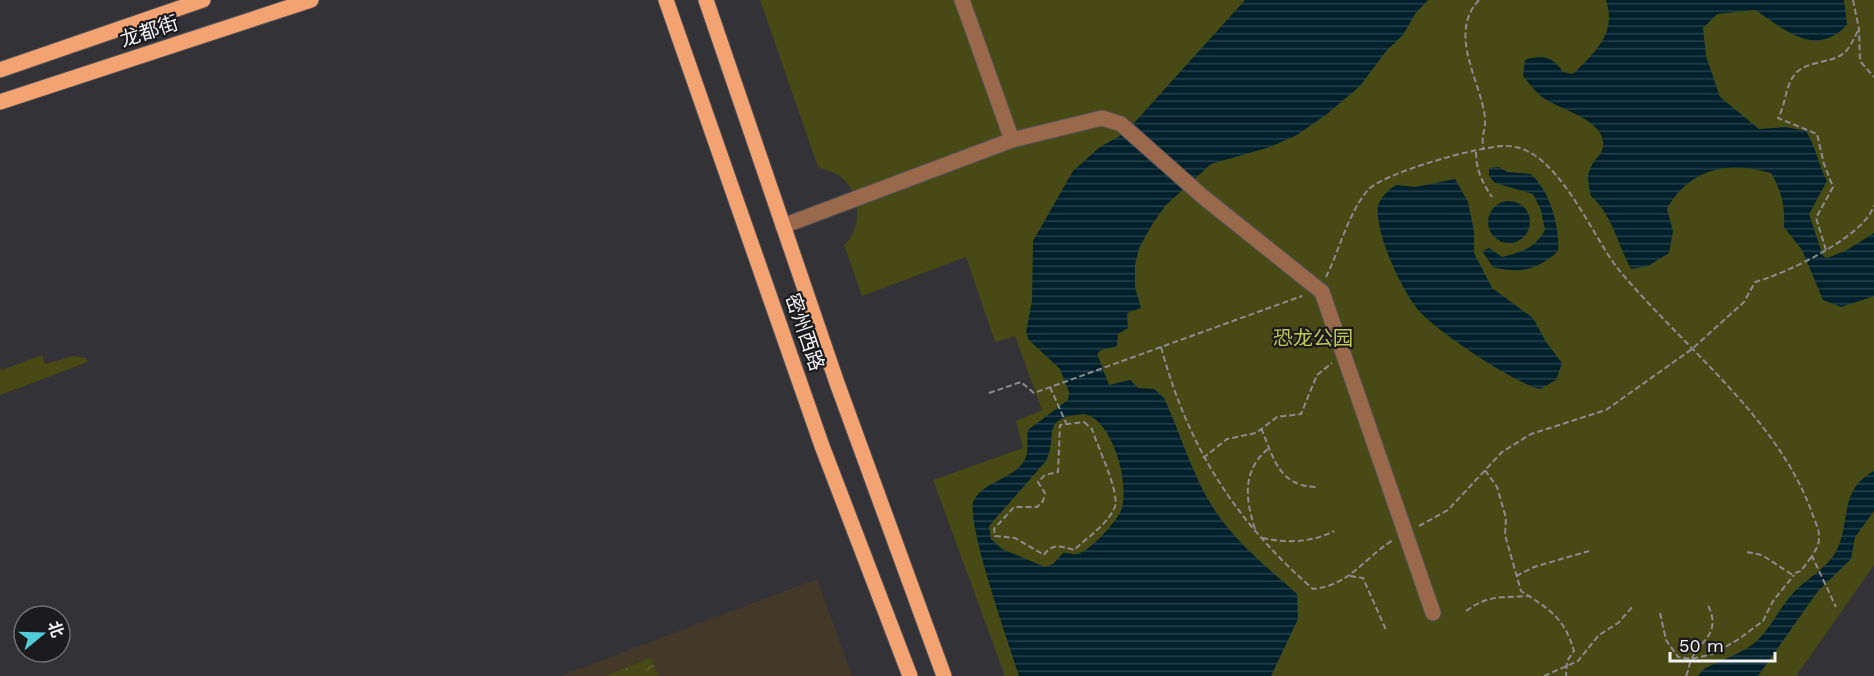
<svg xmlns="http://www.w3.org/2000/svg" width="1874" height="676" viewBox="0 0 1874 676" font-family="'Work Sans','Noto Sans SC',sans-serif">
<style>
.commercial{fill:#443929}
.forest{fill:url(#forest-crowns)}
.garden{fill:#474a14}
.water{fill:url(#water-rules);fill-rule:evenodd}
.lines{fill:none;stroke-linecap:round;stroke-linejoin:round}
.street-casing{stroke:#525156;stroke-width:17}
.primary-casing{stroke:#525156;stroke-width:17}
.path{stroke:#8c8b8f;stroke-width:2;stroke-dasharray:6 3;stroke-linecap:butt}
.street{stroke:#9a694b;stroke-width:15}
.primary{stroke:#f3a271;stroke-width:15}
.labels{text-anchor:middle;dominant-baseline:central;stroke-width:4.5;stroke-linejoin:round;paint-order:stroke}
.street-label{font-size:20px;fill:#f3f3f6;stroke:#1b1b1d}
.park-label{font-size:20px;fill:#c0c752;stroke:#1b1b1d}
</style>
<defs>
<pattern id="forest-crowns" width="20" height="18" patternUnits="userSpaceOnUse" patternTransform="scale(1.5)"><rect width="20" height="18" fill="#474a14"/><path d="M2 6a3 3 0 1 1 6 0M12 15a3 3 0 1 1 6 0" fill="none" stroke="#626537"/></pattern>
<pattern id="water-rules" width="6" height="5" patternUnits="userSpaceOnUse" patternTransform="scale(1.5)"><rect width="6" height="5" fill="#00202c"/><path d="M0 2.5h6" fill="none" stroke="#26414b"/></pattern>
</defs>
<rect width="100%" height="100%" fill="#333237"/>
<path class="commercial" d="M817 579 852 676H560Z"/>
<path class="forest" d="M651 658 658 676H605Z"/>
<path class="garden" d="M760 0H1874V565L1796 676H1005L933 480 1023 448 1016 421 1042 410 1015 336 995 342 966 257 862 296 844 245C861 231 861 200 847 183 839 173 829 171 818 167Z
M42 355 45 364 73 356 86 358 88 362 0 395V367L2 370Z"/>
<path class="water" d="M1245 0H1428L1415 14 1403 35 1387 50 1360 86 1327 114 1297 135 1270 147 1211 164 1166 205 1153 223 1139 248 1135 265V287L1141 308 1127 313 1128 328 1118 334 1117 346 1101 350 1097 354 1109 385 1130 380 1138 388 1154 389 1164 398C1179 430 1189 465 1206 496 1228 536 1263 564 1297 594L1298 619 1271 676H1019C1011 649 964 519 974 500 985 480 1018 478 1026 457 1029 448 1026 439 1028 430L1068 400 1069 392 1060 369 1029 340 1026 332 1032 301 1033 241 1073 171 1100 147 1125 133ZM1084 414C1113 419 1132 488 1120 513 1115 523 1088 553 1077 554 1072 555 1069 552 1063 553L1053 564 1045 567 1002 549 991 539 989 526 1046 461C1059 435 1038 418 1084 414Z
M1606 0H1844L1847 25C1814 59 1785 29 1755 10L1717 14 1703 28 1706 56 1720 97 1759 129 1786 127 1806 131C1816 147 1818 164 1827 181L1809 214 1823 256 1827 258 1845 251 1874 233V296L1841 307 1823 300 1802 250 1784 227C1785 206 1782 192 1771 173 1729 160 1688 169 1667 209L1673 231 1669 253 1648 266 1631 269C1618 245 1612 214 1591 196 1589 187 1586 177 1590 169 1594 158 1605 154 1603 141 1599 117 1557 109 1542 97 1535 91 1529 83 1523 76L1525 60C1542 54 1553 57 1563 72L1573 74C1595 52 1617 34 1606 0Z
M1499 167 1507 172 1531 174C1550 192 1560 226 1558 251 1538 270 1519 274 1493 267L1482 251 1489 248 1502 257C1522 252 1535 248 1545 230L1541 210 1533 194 1495 183 1489 176V168Z
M1455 179 1468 202 1474 231V253L1492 288 1533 318 1546 342 1562 363 1556 380 1540 389C1512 382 1441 334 1420 312 1403 294 1374 231 1378 206 1380 198 1389 189 1396 185L1415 187Z
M1488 222a21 21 0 1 1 42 0a21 21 0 1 1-42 0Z
M1874 471V511L1855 537 1851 559 1818 591 1758 676H1698L1704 669C1720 660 1739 655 1753 644 1770 631 1779 608 1793 593 1806 579 1823 571 1834 555 1853 524 1836 492 1874 471Z"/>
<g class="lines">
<g class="street-casing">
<path id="street" d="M962 0 1012 140
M783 226 1012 140 1102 118 1121 124 1202 196 1322 292 1433 613"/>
</g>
<g class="primary-casing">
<path id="primary" d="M666 0 822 446 910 676
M706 0 837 383 944 676
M0 70 203 0
M0 102 311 0"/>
</g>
<path class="path" d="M1479 0C1447 34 1481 81 1485 118 1486 131 1480 136 1484 150
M1853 0 1859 29 1860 61 1874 77
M1476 152C1476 170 1482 182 1492 197
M1826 250 1816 218 1833 187 1824 164 1817 134 1778 118C1786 104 1785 86 1795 74 1807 60 1831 64 1844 53 1850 48 1855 36 1859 29
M1326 277C1340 249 1347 216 1367 191 1381 173 1483 145 1507 146 1557 146 1592 237 1619 270 1682 346 1779 419 1812 513 1815 521 1820 531 1819 539 1819 545 1815 551 1812 556L1836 607
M1161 347C1188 447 1235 521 1313 589 1350 585 1363 559 1393 540
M1050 387 1066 423
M989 393 1021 382 1034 393 1302 296
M1084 422 1092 429C1097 446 1122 496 1114 509 1106 525 1087 538 1074 550 1061 546 1052 543 1044 555L1015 538 995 536 994 529 1014 507H1037L1043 501 1045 493 1038 482 1045 475 1058 472 1060 425Z
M1261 428C1274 459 1279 486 1316 487
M1203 458 1227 439 1256 433 1277 417 1301 414 1317 375 1332 363
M1485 470 1497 487 1506 518 1505 535 1521 591C1549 609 1564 617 1574 651L1567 661 1566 676
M1419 526 1448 510 1502 452 1531 434 1606 410 1692 349 1744 302 1755 282C1785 274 1866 236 1874 205
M1255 529C1245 498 1242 470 1269 448
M1262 538C1287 543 1311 543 1334 531
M1747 552 1762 555 1791 574 1801 571 1812 556
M1350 576 1363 578 1386 630
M1516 576 1534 567 1589 551
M1466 611C1489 594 1502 598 1528 596
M1660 613 1666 640 1678 657 1691 659 1713 654 1739 639 1763 621 1773 601 1794 575
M1544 676 1578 661 1599 635 1618 623 1633 606
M1686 676C1689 670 1689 663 1692 658 1703 638 1722 633 1707 603"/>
<use href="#street" class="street"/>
<use href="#primary" class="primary"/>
</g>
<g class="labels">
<g class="street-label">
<text transform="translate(149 31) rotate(-18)">龙都街</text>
<text transform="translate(805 332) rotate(71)">密州西路</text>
</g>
<g class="park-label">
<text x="1313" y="338">恐龙公园</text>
</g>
</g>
<g transform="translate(42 634) rotate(71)"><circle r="28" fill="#1b1b1d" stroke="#717174" stroke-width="1.5"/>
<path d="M0-4.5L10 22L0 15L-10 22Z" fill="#52cbd9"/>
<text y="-9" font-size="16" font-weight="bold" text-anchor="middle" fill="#f3f3f6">北</text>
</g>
<path d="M1670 652v9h105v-9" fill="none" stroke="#f3f3f6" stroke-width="3"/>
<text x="1679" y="652" font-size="18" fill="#f3f3f6" stroke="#1b1b1d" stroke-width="4.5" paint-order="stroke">50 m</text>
</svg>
